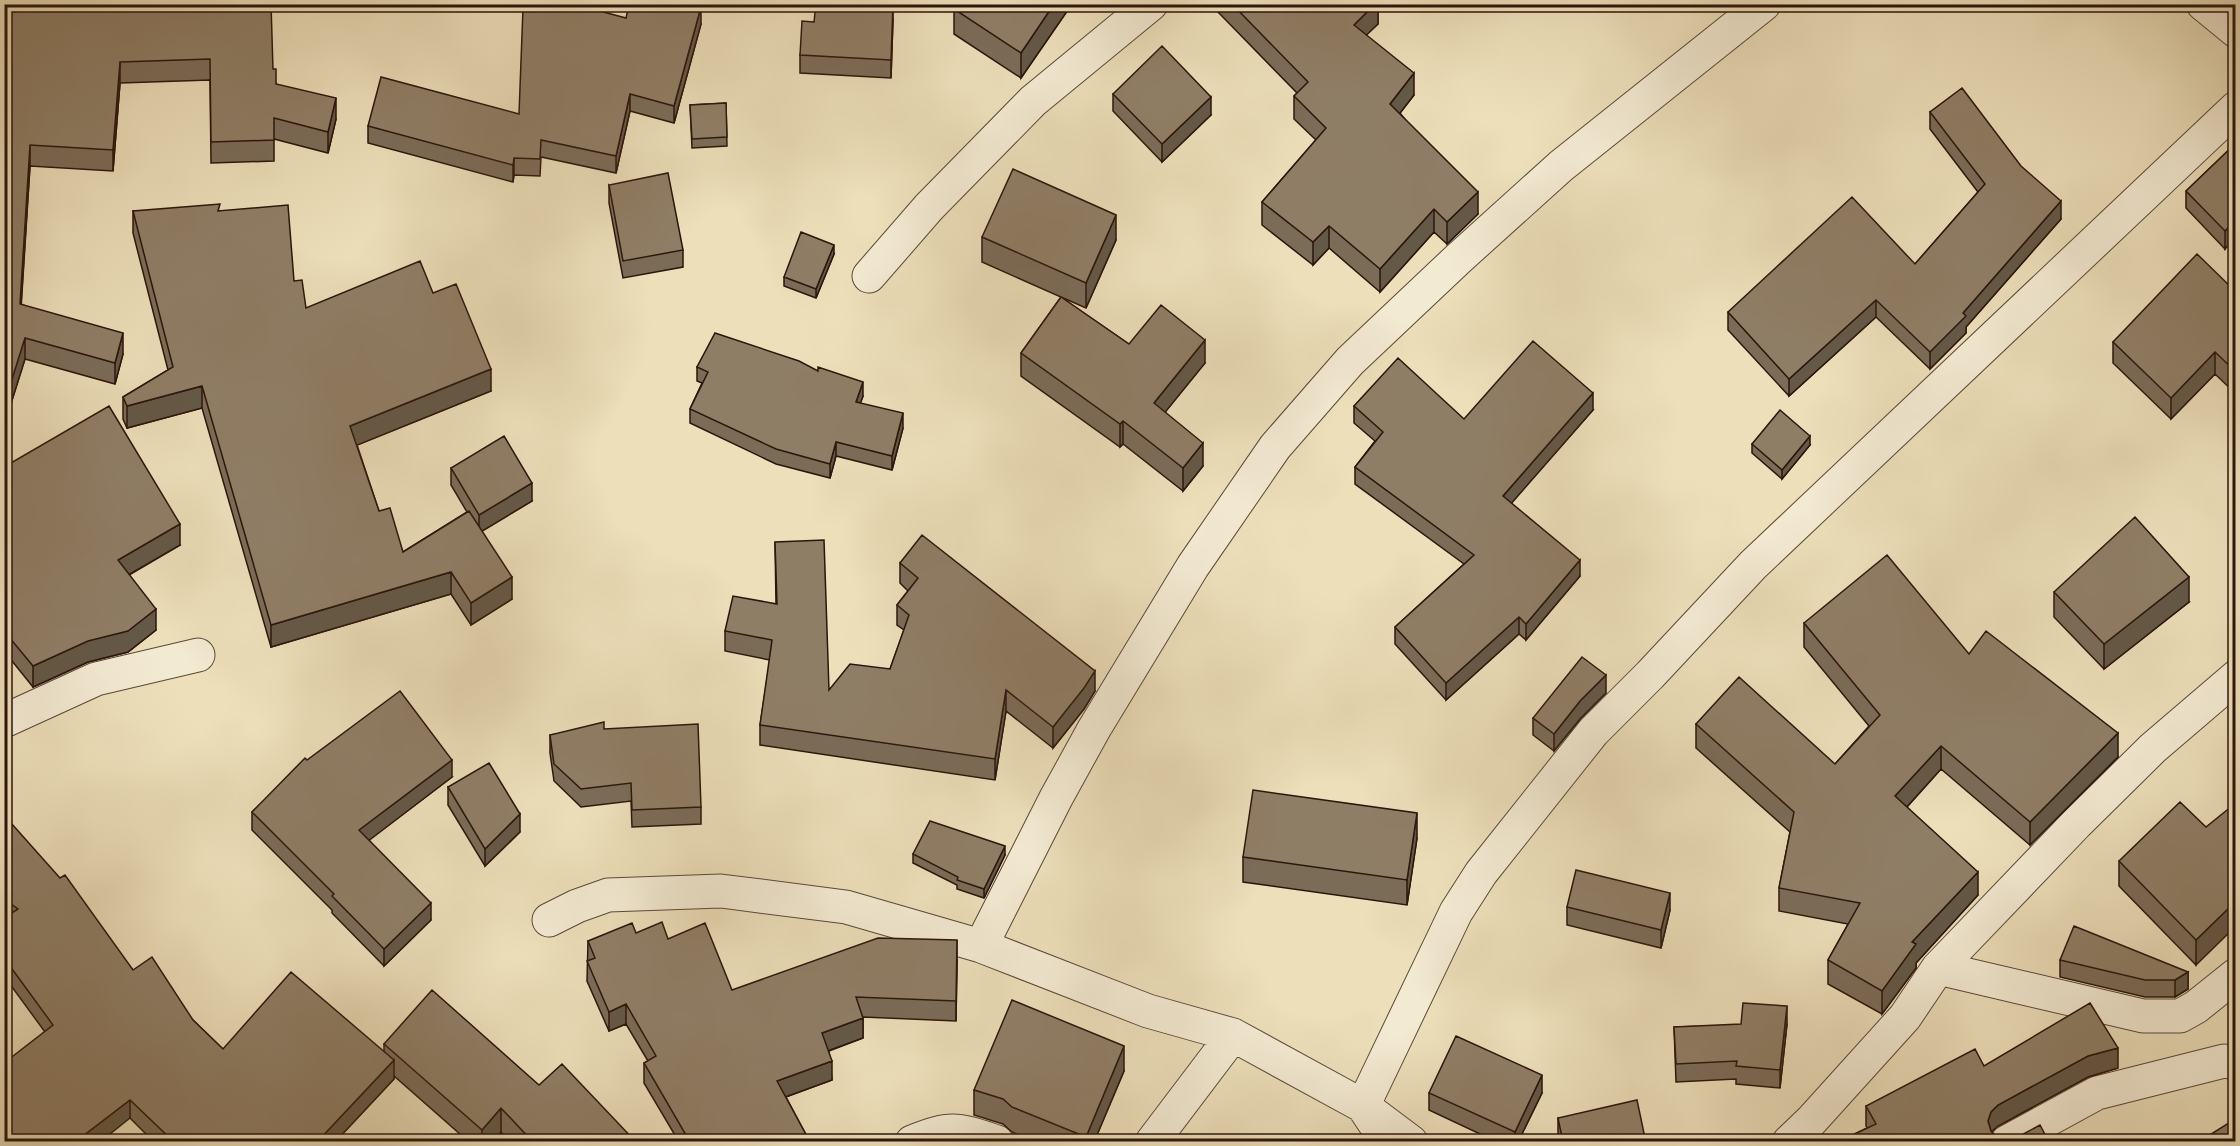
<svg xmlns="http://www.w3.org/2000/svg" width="2240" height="1146" viewBox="0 0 2240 1146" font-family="'EB Garamond',serif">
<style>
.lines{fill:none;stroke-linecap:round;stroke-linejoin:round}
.minor-casing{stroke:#5b4838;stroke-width:35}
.tertiary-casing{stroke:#5b4838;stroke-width:35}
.minor{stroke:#f3ead2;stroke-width:33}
.tertiary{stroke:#f3ead2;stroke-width:33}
.wall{fill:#7b6c58;stroke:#2b150c;stroke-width:1.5}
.shaded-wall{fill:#645847;stroke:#2b150c;stroke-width:1.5}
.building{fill:#8f7e66;stroke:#2b150c;stroke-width:1.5}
</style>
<rect width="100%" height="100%" fill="#ecdfba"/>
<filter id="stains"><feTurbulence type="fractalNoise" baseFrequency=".00333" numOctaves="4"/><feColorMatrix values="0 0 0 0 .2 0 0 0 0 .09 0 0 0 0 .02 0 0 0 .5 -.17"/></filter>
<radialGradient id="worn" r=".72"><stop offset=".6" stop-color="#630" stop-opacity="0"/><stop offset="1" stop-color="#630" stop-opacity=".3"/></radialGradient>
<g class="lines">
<g class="minor-casing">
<path id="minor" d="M869 276 929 207 1033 101 1151 4
M4 721 96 679 198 655
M549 920 577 906 608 895 721 891 846 907 981 946 1148 1011 1233 1035 1363 1106 1411 1142
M981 946 1056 798 1094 729 1193 566 1275 447 1350 361 1458 259 1561 166 1764 4
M1938 968 2143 1016H2180L2196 1007 2236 975
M912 1142C952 1126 957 1129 997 1142
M1152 1142 1233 1035
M1387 1142 1363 1106 1456 912 1481 873 1593 732 1650 675 1753 565 2236 108
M1789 1142 1811 1121 1905 1017 1938 968 2077 823 2153 748 2236 677
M2007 1142 2097 1093 2224 1061 2236 1063"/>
</g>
<g class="tertiary-casing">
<path id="tertiary" d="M2203 4 2236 31"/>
</g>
<use href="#minor" class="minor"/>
<use href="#tertiary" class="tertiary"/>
</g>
<path class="wall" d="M4 4 273 69 276 84 336 119 328 153 274 139V161L211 163 210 80 120 83 113 171 30 166 21 304 123 354 115 384 25 359 8 413 4 418Z
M957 4H1072L1021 78 954 34V9Z
M1216 4H1378V24L1366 35 1414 95 1400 113 1478 214 1447 244 1434 232 1380 292 1329 248 1313 265 1262 225V202L1316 140 1294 119V96L1297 93 1216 10Z
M626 18 701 24 674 123 630 111 616 173 541 157 540 176 514 175 513 182 368 143V126L519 114Z
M893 19 891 78 800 73V55L814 22Z
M1113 94 1211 115 1162 162 1113 111Z
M726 103 727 146 692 148 690 105Z
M1930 112 2061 219 1966 327V333L1930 369 1876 317 1789 396 1728 330V312L1915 264 1978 192 1930 129Z
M2235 144 2225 249 2186 208V191Z
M609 185 683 250V267L623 278 609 203Z
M133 211H220L294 281 306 308 433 293 491 391 357 445 379 511 403 552 467 512 451 485V468L532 501 482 531 512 599 471 625 451 594 271 647 202 408 127 428 123 419V397L168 370 133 233Z
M982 237 1116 240 1086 308 1061 297 1129 344 1205 363 1165 412 1203 466 1183 491 1123 444 1120 447 1021 376V353L1061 297 982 262Z
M834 254 816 298 784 286V277Z
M2235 291V393L2215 374 2171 419 2113 363V342Z
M697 367 863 396 860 403 903 428 892 470 836 456 830 478 776 464 690 423V409L702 383 697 381Z
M1354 406 1464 419 1593 410 1511 503 1580 576 1526 640 1519 634 1446 700 1395 644V627L1464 564 1355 484V467L1375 441 1354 423Z
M1752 444 1810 445 1782 479 1752 453Z
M4 467 180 545 129 575 156 630 128 652 88 662 33 687 4 651Z
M775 542 829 690 890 669 904 630 897 625V605L908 591 900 583V563L1095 691 1084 709 1053 748 1006 711 995 780 760 745V725L770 660 725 651V631L776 604Z
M2054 592 2189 602 2104 669 2054 617Z
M1804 623 1969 654 2118 757 2030 845 1941 769 1907 807 1978 895 1916 963V968L1882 1014 1828 984V960L1848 924 1779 911V888L1790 832 1696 748V724L1835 764 1869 726 1804 647Z
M1606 693 1580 719 1554 751 1533 735V718Z
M604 729 701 807V824L632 827 631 801 581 807 554 781 550 753V735Z
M307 760 452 777 369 840 431 920 384 966 332 913V910L252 830V812Z
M448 787 520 832 485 866 448 805Z
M4 816 133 970 193 1020 223 1049 384 1052V1044L539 1085 636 1142H510L501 1132 492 1142H469L394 1076V1079L335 1142H154L130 1118 45 1032 4 976Z
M2206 827 2196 965 2119 886V861Z
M1417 838 1407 905 1243 882V857Z
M913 854 1005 855 984 898 957 889V885L913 863Z
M1567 907 1670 910 1661 948 1567 925Z
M636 933 668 939 732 990 957 960 956 1021 863 1017V1038L829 1051 832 1080 786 1097 810 1142H679L644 1083V1063L648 1061 626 1024 609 1031 587 981 588 941Z
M2060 960 2188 972V989L2175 997H2145L2060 977Z
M2235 985V1007L2232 1003V987Z
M1787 1024 1780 1088 1736 1084V1079L1676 1082 1674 1027Z
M2118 1068 2088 1077 1998 1126 1991 1132 1998 1138 2007 1141 2049 1142H1838L1867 1128 1866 1126V1106Z
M1124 1071 1094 1142H1036L1012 1132 1003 1124 974 1115V1090Z
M1429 1093H1542L1518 1142H1497L1429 1110Z
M1558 1118 1645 1142H1560L1558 1136Z"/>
<path class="shaded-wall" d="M893 4V19L891 78V60Z
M1054 4H1072L1021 78V53Z
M1375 4H1378V24L1354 47V25Z
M701 7V24L674 123V106Z
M120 62V83L113 171V150Z
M1414 73V95L1390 126V104Z
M630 94V111L616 173V156Z
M1211 97V115L1162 162V144Z
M336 98V119L328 153V132Z
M30 145V166L20 325V304Z
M514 158V175L513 182V165Z
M1478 192V214L1447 244V222Z
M2061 201V219L1966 327V333L1930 369V352L1963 313Z
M1434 209V232L1380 292V269Z
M1116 215V240L1086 308V283Z
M2235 221V238L2225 249V231Z
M1329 226V248L1313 265V242Z
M834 245V254L816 298V289Z
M1876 300V317L1789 396V379Z
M123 333V354L115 384V363Z
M25 338V359L8 413 4 418V397Z
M1205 340V363L1154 426V403Z
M2215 352V374L2171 419V398Z
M491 369V391L350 448V426Z
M863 382V396L856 416V402Z
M202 386V408L127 428V406Z
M1593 393V410L1503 513V496Z
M903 413V428L892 470V456Z
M1123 421V444L1120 447V424Z
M1810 436V445L1782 479V470Z
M836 442V456L830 478V464Z
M1203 443V466L1183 491V468Z
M532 483V501L479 533V515Z
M180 524V545L118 581V560Z
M1580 560V576L1526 640V624Z
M451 572V594L271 647V625Z
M512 577V599L471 625V603Z
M2189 577V602L2104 669V644Z
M156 609V630L128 652 88 662 33 687V666Z
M1519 617V634L1446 700V683Z
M1095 671V691L1084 709 1053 748V727Z
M1606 675V693L1580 719 1554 751V734L1580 701Z
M1006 690V711L995 780V759Z
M2118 733V757L2030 845V822Z
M1941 746V769L1895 820V796Z
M452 760V777L359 848V830Z
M1417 813V838L1407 905V880Z
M520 814V832L485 866V849Z
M1005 846V855L984 898V889Z
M1978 872V895L1916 963V968L1882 1014V991L1912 942Z
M1670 893V910L1661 948V930Z
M2235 902V927L2196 965V940Z
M431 903V920L384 966V949Z
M957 940V960L956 1021V1001Z
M2188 972V989L2175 997V980Z
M626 1004V1024L609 1031V1012Z
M1787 1006V1024L1780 1088V1070Z
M863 1018V1038L822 1053V1033Z
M1124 1046V1071L1094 1142H1086V1137Z
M2118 1048V1068L2088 1077 1998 1126 1991 1132 1988 1121 1991 1112 1998 1105 2088 1056Z
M394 1060V1079L335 1142H317Z
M832 1061V1080L777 1100V1081Z
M1542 1075V1093L1518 1142H1515V1132Z
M130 1100V1118L100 1142H75Z
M501 1108V1132L492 1142H482V1130Z
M1645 1138V1142H1631Z"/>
<path class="building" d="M4 4H271L273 69H276V84L336 98 328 132 274 118V140L211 142 210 59 120 62 113 150 30 145 20 304 123 333 115 363 25 338 8 392 4 397Z
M651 4H693L701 7 674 106 630 94 616 156 541 140 540 159 514 158 513 165 368 126 381 77 519 114 523 8 596 10 626 18 629 5 650 10Z
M816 4H893L891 60 800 55 802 21 814 22Z
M957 4H1054L1021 53 954 9Z
M1232 4H1375L1354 25 1414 73 1390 104 1478 192 1447 222 1434 209 1380 269 1329 226 1313 242 1262 202 1326 128 1294 96 1308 82Z
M1162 46 1211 97 1162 144 1113 94Z
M1962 88 2021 166 2061 201 1963 313 1966 316 1930 352 1876 300 1789 379 1728 312 1852 197 1915 264 1985 184 1930 112Z
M726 103 727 137 692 139 690 105Z
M2235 144V221L2225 231 2186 191Z
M1013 169 1116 215 1086 283 982 237Z
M668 173 683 250 623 261 609 185Z
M220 204 218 211 288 205 294 281 302 280 306 308 420 261 433 293 456 284 491 369 350 426 379 511 390 508 403 552 469 511 512 577 471 603 451 572 271 625 202 386 127 406 123 397 173 367 133 211Z
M801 232 834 245 816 289 784 277Z
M2197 254 2235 291V371L2215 352 2171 398 2113 342Z
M1061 297 1129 344 1161 305 1205 340 1154 403 1203 443 1183 468 1123 421 1120 424 1021 353Z
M715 333 799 361 818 371V367L863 382 856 402 903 413 892 456 836 442 830 464 776 449 690 409 708 372 697 367Z
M1533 341 1593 393 1503 496 1580 560 1526 624 1519 617 1446 683 1395 627 1474 555 1355 467 1383 432 1354 406 1398 358 1464 419Z
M109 406 180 524 118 560 156 609 128 631 88 641 33 666 4 631V467Z
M1780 410 1810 436 1782 470 1752 444Z
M504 436 532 483 479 515 451 468Z
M2135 517 2189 577 2104 644 2054 592Z
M922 535 1095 671 1084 688 1053 727 1006 690 995 759 760 725 772 640 725 631 733 596 777 604 775 542 824 540 829 690 850 664 890 669 909 615 897 605 918 578 900 563Z
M1887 555 1969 654 1986 631 2118 733 2030 822 1941 746 1895 796 1978 872 1912 942 1916 944 1882 991 1828 960 1860 903 1779 888 1794 812 1696 724 1739 677 1835 764 1880 715 1804 623Z
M1582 657 1606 675 1580 701 1554 734 1533 718Z
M400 691 452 760 359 830 431 903 384 949 332 896 334 894 252 812 305 758 307 760Z
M604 722V729L698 724 701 807 632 810 631 783 581 789 554 764 550 735Z
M489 763 520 814 485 849 448 787Z
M1253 790 1417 813 1407 880 1243 857Z
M2180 802 2206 827 2232 806 2235 810V902L2196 940 2119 861Z
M4 816 11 820V823L60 878 65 875 133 970 152 957 193 1020 223 1049 291 972 394 1060 317 1142H174L130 1100 75 1142H4V1063L53 1025 4 958V918L18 909 4 899Z
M930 821 1005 846 984 889 957 880 958 877 913 854Z
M1576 870 1670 893 1661 930 1567 907Z
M662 922 668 939 705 923 732 990 878 938 957 940 956 1001 856 997 863 1018 822 1033 832 1061 777 1081 810 1142H690L644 1063 656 1056 626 1004 609 1012 587 961 595 958 588 941 632 923 636 933Z
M2074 926 2188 972 2175 980H2145L2060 960Z
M2234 985H2235V991L2232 987Z
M432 990 539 1085 562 1064 636 1142H533L501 1108 482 1130 384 1044Z
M1012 1000 1124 1046 1086 1137 1012 1107 1003 1099 974 1090Z
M1743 1003 1787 1006 1780 1070 1736 1066 1737 1061 1676 1064 1674 1027 1741 1024Z
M2090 1003 2118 1048 2088 1056 1998 1105 1991 1112 1988 1121 1991 1131 1998 1138 2007 1141 2016 1138 2040 1125 2049 1142H1838L1876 1124 1866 1106 1975 1049 1984 1066Z
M1456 1036 1542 1075 1515 1132 1429 1093Z
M1637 1100 1645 1138 1631 1142H1563L1558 1118Z
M2235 1119V1142H2211L2208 1136Z"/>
<rect width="2240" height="1146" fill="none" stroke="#ecdfba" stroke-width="24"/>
<rect x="6" y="6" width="2228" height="1134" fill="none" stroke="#2b150c" stroke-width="3"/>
<rect x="12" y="12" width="2216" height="1122" fill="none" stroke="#2b150c" stroke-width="1.5"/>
<rect width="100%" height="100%" filter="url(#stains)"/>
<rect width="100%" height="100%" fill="url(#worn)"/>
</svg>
